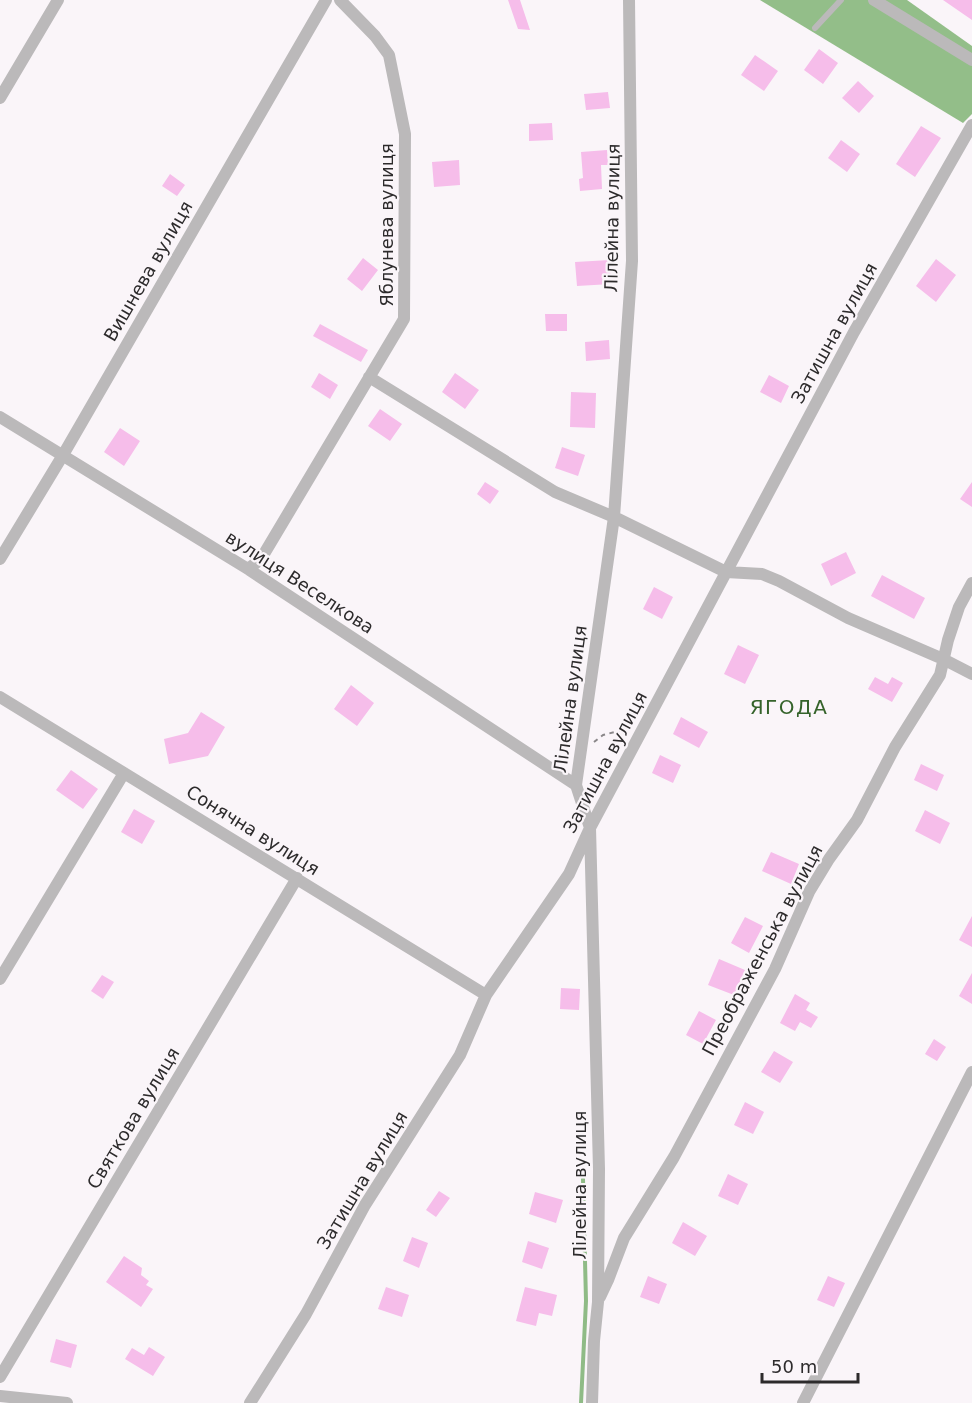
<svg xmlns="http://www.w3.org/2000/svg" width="972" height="1403" viewBox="0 0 972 1403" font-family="'DejaVu Sans',sans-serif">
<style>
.forest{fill:#93be89}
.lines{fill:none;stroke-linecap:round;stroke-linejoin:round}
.stream{stroke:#8fbb86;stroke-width:4}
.building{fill:#f6bdea}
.path{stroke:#8a8789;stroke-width:2;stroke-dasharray:4.5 4.5;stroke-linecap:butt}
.lane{stroke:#bbb9ba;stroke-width:6}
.street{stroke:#bbb9ba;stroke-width:12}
.labels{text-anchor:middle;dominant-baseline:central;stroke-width:4.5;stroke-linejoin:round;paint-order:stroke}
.street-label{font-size:18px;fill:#2d2b2c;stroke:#faf5f9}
.neighbourhood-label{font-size:20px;letter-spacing:1.5px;fill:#35632b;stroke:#faf5f9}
</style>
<rect width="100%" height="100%" fill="#faf5f9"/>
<path class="forest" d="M760 0H907L972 46V114L963 123Z"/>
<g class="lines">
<path class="stream" d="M581 1403 586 1301 583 1179"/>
</g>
<path class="building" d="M508 0H520L530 30 518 29Z
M943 0H972V20Z
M819 49 838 63 823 84 804 70Z
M755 55 778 71 764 91 741 75Z
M858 81 874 96 859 113 842 98Z
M608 92 610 108 586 110 584 94Z
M552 123 553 140 529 141V124Z
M921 126 941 138 915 177 896 164Z
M841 140 860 154 847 172 828 158Z
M607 150 608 165H601L602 189 580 191 579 179 583 178 581 152Z
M459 160 460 185 434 187 432 162Z
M170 174 185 185 177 196 162 186Z
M363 258 378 270 362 291 347 279Z
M936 259 956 275 936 302 916 286Z
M610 260 611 284 577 286 575 262Z
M545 314H567V331H546Z
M320 324 368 350 361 362 313 336Z
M609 340 610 359 586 361 585 342Z
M319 373 338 385 330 399 311 387Z
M455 373 479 390 465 409 442 392Z
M769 375 789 386 781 403 760 392Z
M571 392 596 393 595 428 570 427Z
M380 409 402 424 390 441 368 426Z
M120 428 140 441 124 466 104 452Z
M562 447 585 455 578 476 555 468Z
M485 482 499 491 490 504 477 494Z
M972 482V507L960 499Z
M846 552 856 573 831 586 821 564Z
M882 575 925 598 914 619 871 596Z
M654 587 673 597 662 619 643 609Z
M738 645 759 655 745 684 724 674Z
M875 677 888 684 892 677 903 683 892 702 868 689Z
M351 685 374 703 357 726 334 709Z
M201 712 225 727 208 756 169 764 164 739 188 733Z
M681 717 708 732 699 748 673 734Z
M660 755 681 765 673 783 652 773Z
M921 764 944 775 937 791 914 780Z
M71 770 98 789 83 809 56 790Z
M134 809 155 821 142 844 121 832Z
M925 810 950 823 940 844 915 831Z
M771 852 799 864 791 884 762 871Z
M972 916V947L959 940Z
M745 917 763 926 749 953 731 943Z
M719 959 745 970 734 995 708 985Z
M972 973V1004L959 996Z
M102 975 114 982 103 999 91 991Z
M561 988 580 989 579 1010 560 1009Z
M795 994 810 1003 806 1010 818 1017 811 1028 800 1022 795 1031 780 1023Z
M699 1011 716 1020 703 1044 686 1035Z
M934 1039 946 1047 937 1061 925 1054Z
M774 1051 793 1062 780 1083 761 1072Z
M745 1102 764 1112 753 1134 734 1125Z
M728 1174 748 1184 738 1205 718 1196Z
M439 1191 450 1198 436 1217 426 1210Z
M535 1192 563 1200 556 1223 529 1214Z
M683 1222 707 1236 695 1256 672 1243Z
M412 1237 428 1243 419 1268 403 1261Z
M528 1241 549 1248 542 1269 522 1262Z
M124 1256 142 1268 141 1275 149 1281 146 1285 153 1289 141 1307 106 1282Z
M648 1276 667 1284 659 1304 640 1297Z
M828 1276 845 1283 834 1307 817 1300Z
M386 1287 409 1295 402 1317 378 1309Z
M525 1287 557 1295 552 1316 539 1313 536 1326 516 1321Z
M56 1339 77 1345 71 1368 50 1362Z
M149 1347 165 1357 153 1376 125 1359 132 1348 144 1355Z"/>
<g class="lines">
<path class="path" d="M594 742 603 735 630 728"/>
<path class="lane" d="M815 28 841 0"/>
<path class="street" d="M874 0 972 60
M0 98 58 0
M369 377 555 492 614 517 726 572 762 574 779 581 848 618 943 659 972 674
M0 417 248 569 576 785
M0 559 63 455 326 0
M248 569 261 559 404 319 405 134 389 55 375 36 340 0
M0 697 486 995
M0 979 124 773
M600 1297 608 1280 624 1238 674 1157 775 969 809 892 829 859 857 820 895 747 940 675 948 640 959 607 972 583
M0 1377 297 878
M0 1396 67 1403
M250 1403 306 1314 365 1205 460 1055 486 995 569 874 590 828 854 332 972 125
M592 1403 594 1341 598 1302 599 1169 590 828 576 785 614 517 632 261 629 0
M803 1403 972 1072"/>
</g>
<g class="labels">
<g class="street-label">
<text transform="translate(612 218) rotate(-89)">Лілейна вулиця</text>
<text transform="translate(386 225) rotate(-90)">Яблунева вулиця</text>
<text transform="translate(148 271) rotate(-60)">Вишнева вулиця</text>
<text transform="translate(834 333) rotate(-61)">Затишна вулиця</text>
<text transform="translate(300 582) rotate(33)">вулиця Веселкова</text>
<text transform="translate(570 699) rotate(-82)">Лілейна вулиця</text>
<text transform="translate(605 762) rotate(-62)">Затишна вулиця</text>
<text transform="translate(253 830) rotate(32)">Сонячна вулиця</text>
<text transform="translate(762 950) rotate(-62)">Преображенська вулиця</text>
<text transform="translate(133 1118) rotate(-59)">Святкова вулиця</text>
<text transform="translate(362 1180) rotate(-59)">Затишна вулиця</text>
<text transform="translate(579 1185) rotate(-90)">Лілейна вулиця</text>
</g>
<g class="neighbourhood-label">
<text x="789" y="707">ЯГОДА</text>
</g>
</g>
<path d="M762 1373v9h96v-9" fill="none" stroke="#2d2b2c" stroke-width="3"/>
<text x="771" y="1373" font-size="18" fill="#2d2b2c" stroke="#faf5f9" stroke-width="4.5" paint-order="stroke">50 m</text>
</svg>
